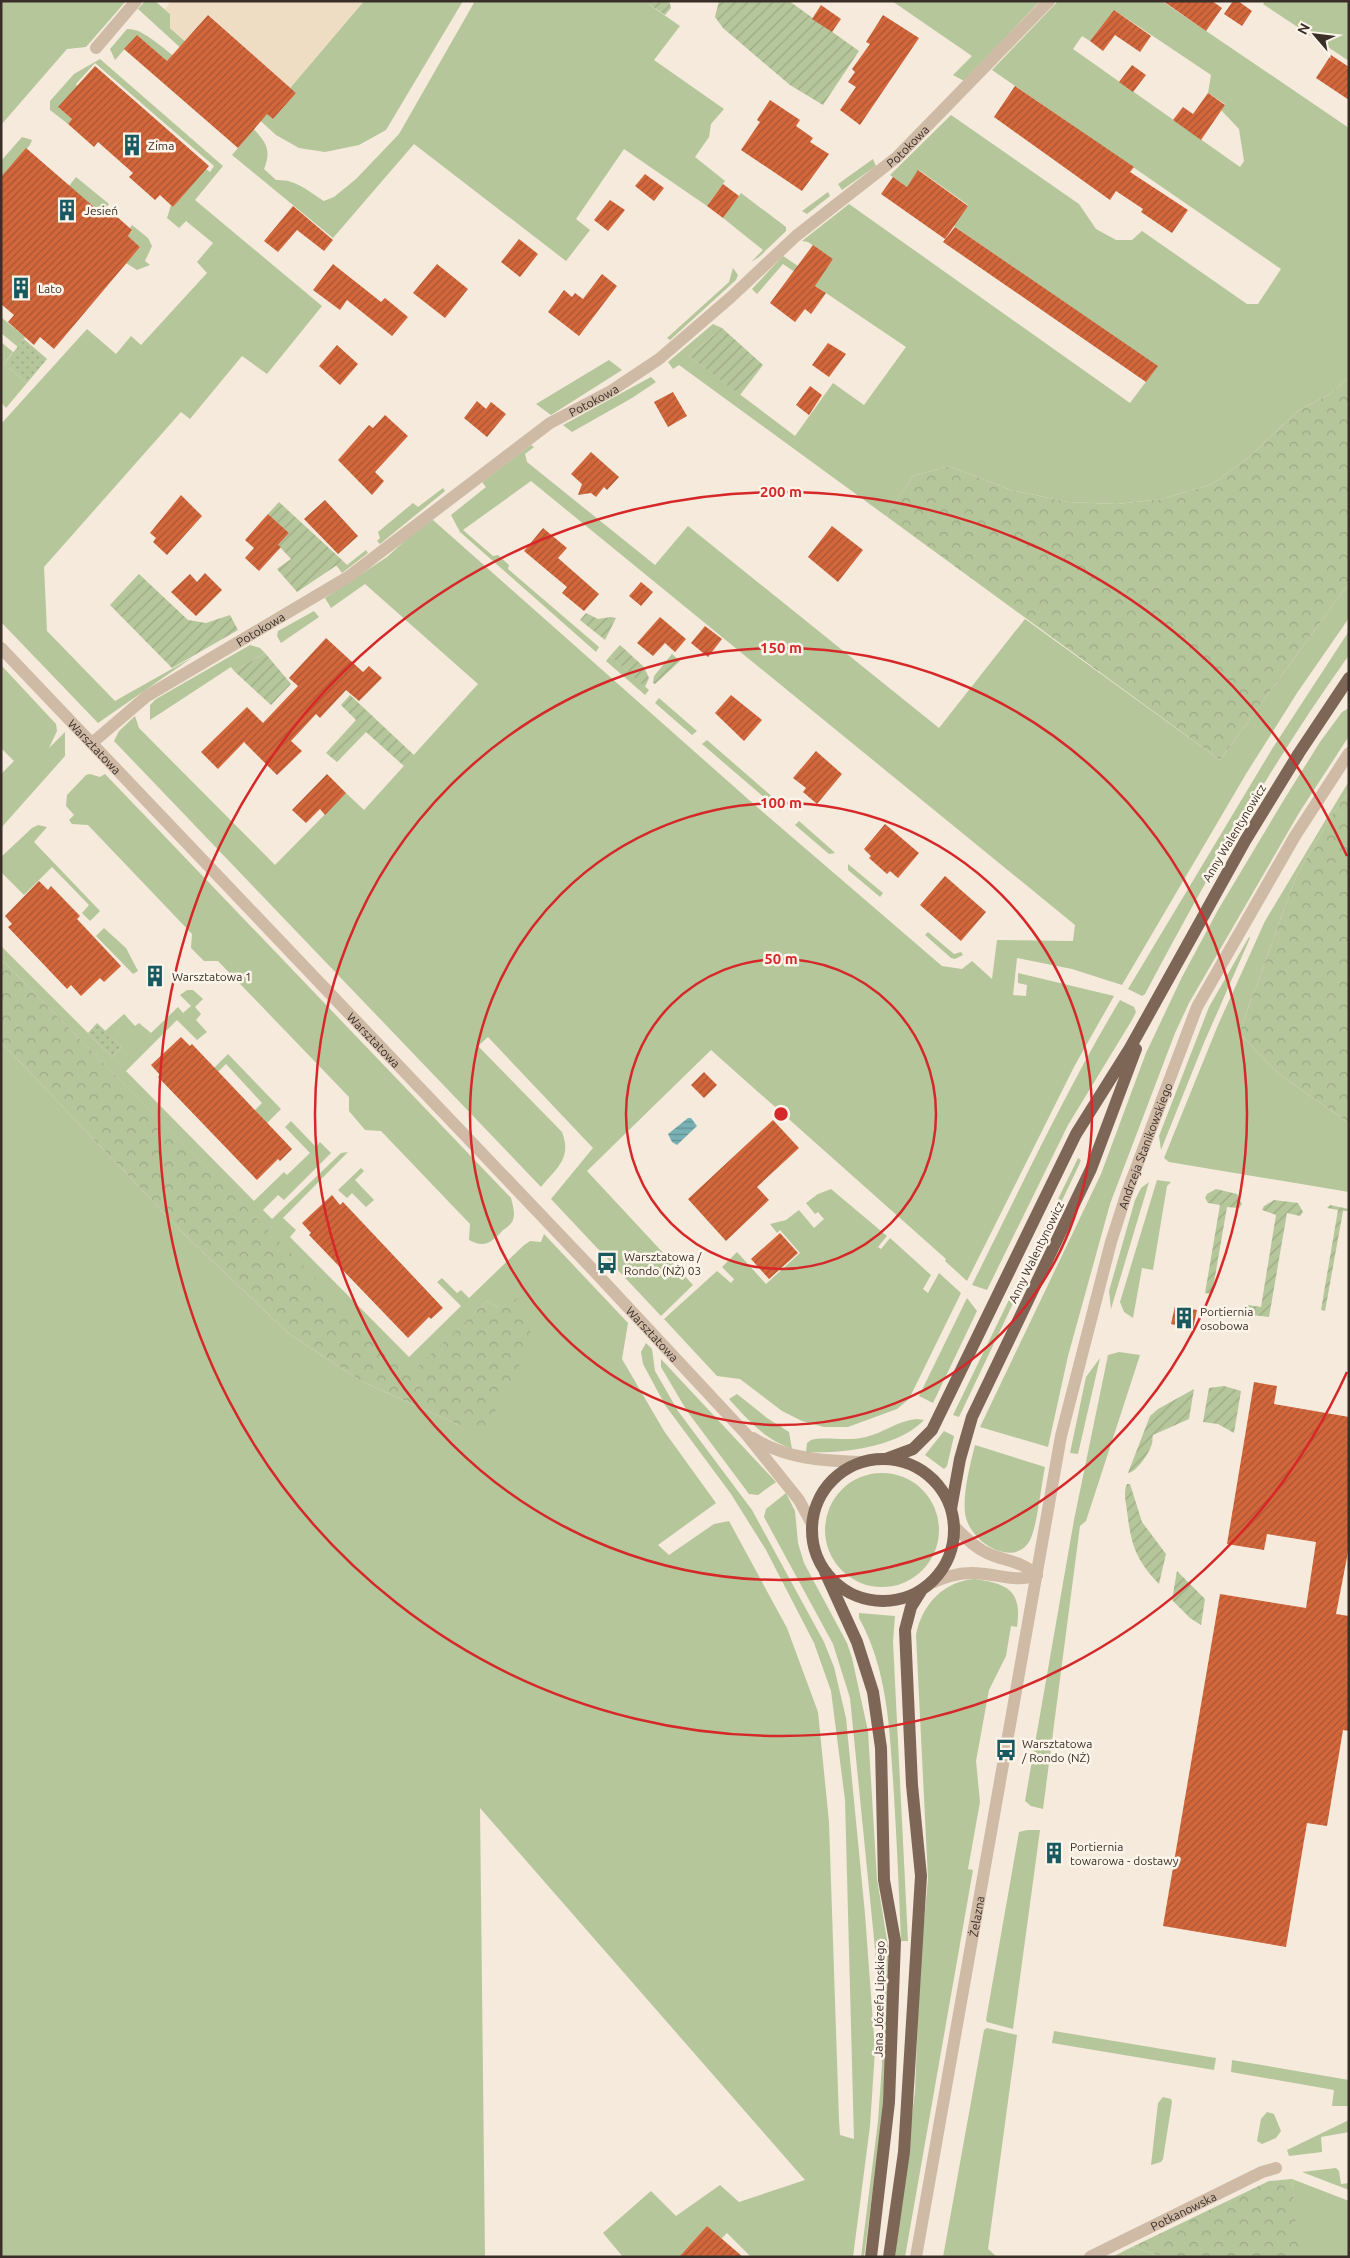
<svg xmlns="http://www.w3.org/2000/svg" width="1350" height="2258" viewBox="0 0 1350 2258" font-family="Ubuntu,sans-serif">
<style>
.grass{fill:#b5c69a;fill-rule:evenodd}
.forest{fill:url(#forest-crowns)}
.park{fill:url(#park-dots)}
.garden{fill:url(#garden-furrows)}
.plaza{fill:#eeddc2}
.water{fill:url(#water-rules)}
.building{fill:url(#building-hatch)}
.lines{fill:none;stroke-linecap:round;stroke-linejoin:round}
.street{stroke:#cfbaa6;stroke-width:12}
.primary{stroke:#7e6657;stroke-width:12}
.ring{fill:none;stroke:#d62828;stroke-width:2.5}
.labels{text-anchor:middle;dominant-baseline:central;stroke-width:5;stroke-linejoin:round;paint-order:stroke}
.poi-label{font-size:12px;fill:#3a2e28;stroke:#fcf4e9;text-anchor:start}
.street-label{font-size:12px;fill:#3a2e28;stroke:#fcf4e9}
.centre{fill:#d62828;stroke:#fcf4e9;stroke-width:2.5}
.ring-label{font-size:15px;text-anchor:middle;font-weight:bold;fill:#d62828;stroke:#fcf4e9;stroke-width:5;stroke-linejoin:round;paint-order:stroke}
</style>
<defs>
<pattern id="forest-crowns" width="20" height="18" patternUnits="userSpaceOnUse" patternTransform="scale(1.25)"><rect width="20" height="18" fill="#b5c69a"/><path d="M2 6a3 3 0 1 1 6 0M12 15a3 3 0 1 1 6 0" fill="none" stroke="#9caa85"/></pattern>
<pattern id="park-dots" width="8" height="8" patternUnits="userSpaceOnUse" patternTransform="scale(1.25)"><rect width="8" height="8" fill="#b5c69a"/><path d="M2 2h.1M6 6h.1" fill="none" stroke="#9caa85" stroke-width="1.8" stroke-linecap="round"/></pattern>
<pattern id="garden-furrows" width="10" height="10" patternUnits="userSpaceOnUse" patternTransform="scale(1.25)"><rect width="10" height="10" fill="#b5c69a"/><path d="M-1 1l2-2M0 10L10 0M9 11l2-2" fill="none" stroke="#9caa85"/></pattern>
<pattern id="water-rules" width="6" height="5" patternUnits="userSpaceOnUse" patternTransform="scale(1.25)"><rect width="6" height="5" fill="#78b0b5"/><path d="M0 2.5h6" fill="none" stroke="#639093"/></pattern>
<pattern id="building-hatch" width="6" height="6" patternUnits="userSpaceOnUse" patternTransform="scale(1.25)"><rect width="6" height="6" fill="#d2673c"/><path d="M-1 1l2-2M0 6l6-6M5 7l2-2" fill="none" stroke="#ab5532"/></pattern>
</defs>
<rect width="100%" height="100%" fill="#f5eadc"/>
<path class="grass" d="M1 1H126L86 47 67 49 1 125Z
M145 1H155L170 14V28L273 119 296 93 290 88 364 1H463L386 130 359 145 325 152 299 148 276 135 138 9Z
M475 1H644L680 26 654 60 724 109 711 124 709 137 695 157 725 181 707 206 624 149 576 219 590 230 566 261 414 144 333 238 232 155 250 134 137 35 115 60 110 49 127 29C133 29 137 30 142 33 162 43 261 128 266 146 269 154 267 162 264 169L276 180C296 179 308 191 324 201L334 197 356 179 399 134Z
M892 1H1040L964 81 953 75 972 56Z
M1058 1H1162L1349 128V377L1330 394 1299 410 1249 457 1212 484 1162 499 1117 504 1068 502 1011 490 949 466 913 476 886 516 679 365 673 369 668 362 713 324 722 328 689 356 795 436 833 383 864 405 906 347 783 264 757 294 752 289 783 256 798 266 816 284 833 259 808 242 802 241 849 204 1130 403 1157 367 954 226 968 205 919 170 907 187 890 175 951 115 1079 204 1096 229 1116 240H1132L1142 231 1247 304H1258L1281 269 992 70ZM1114 10 1211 75 1208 93 1225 104 1221 110 1239 129 1244 161 1240 167 1073 49 1082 36 1090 41Z
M1265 1H1349V61L1263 4Z
M100 59 223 166 195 200 322 306 267 374 242 356 190 419 181 412 44 567 47 631 115 701 193 657 98 723 1 622V424L87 329 116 354 131 336 141 345 207 273 197 262 213 243 186 221 179 228 167 218 171 205 173 207 206 169 210 172 214 166 95 63 76 84 77 86 59 108 72 119 68 124 50 110V101L74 74Z
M22 137 32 140 30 145 1 177V161Z
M873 159 876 166 842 190 838 184Z
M76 177 109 204 101 213 69 186Z
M828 192 830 196 807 214 802 211Z
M741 193 786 227V231L759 257 751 262 763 250 723 218Z
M132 225 148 238 152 246 145 261 150 265 137 270 126 263 140 247 128 236 132 231 130 228Z
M733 268 738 275 736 280 670 340 667 338 729 282Z
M1 317 25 337 18 347 1 333Z
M1 342 13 352 4 364 27 383 6 408 1 402Z
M609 360 622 370 551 415 536 404Z
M651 377 656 382 632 398 572 432 563 425Z
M531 445 534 447 525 454 527 462 655 565 688 526 939 728 1025 619 1220 760 1349 583V618L1297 693 1246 774 1122 985 1072 969 1017 958 1013 995 1026 996 1027 985 1018 983V973L1114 996 1075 1065 967 1281 945 1261 946 1259 711 1050 587 1171 693 1285 661 1316 551 1199 593 1148 488 1037 478 1046 562 1132C572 1158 557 1168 541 1187L114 741 119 731 135 716 139 728 275 865 346 793 364 810 478 684 365 584 331 608 325 598 387 557 421 526 433 520 757 807 942 966 962 969 972 961 992 979 997 940 1073 941 1075 925 531 481 463 530 493 556 498 555 509 565 508 569 599 647 596 652 460 532 451 515 486 487 482 482Z
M443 488 445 491 380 544 377 541 380 538 378 532 413 503 418 507Z
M366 550 368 553 342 573 336 565 343 561 347 565Z
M314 611 319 617 281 643 277 636 278 631Z
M1349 631V655C1272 763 1207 877 1145 994L1142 996 1128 989 1272 749Z
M250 645 260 648 265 653 234 671 231 667 150 720V705L156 699Z
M610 656 649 690 645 695 606 661Z
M1 665 56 724 57 731 49 748 65 732V756L1 828V774L14 761 1 748Z
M659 698 697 731 692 735 655 703Z
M1349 708V736L1299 813 1189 1003 1175 1033 1110 1204 1068 1356 1048 1447 980 1427 1101 1174 1146 1053 1182 977 1218 910 1285 798 1320 742 1342 712Z
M707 740 784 807 780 811 702 744Z
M90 774 100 777 105 774 511 1198C513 1206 516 1215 512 1222 510 1225 506 1228 503 1230 492 1242 485 1249 469 1240L470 1224 381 1131 365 1130 349 1111V1097L218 961H204L191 948 192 934 88 825 72 824 69 820 74 815 66 806 67 795 86 775Z
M1349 781V792L1331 816 1296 877 1239 1033 1279 1074 1349 1123V1192L1169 1162 1164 1158 1218 1025 1265 921Z
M799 821 832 850 835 853 829 854 795 825Z
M38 825 47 827 34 842 100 911 90 921 82 913 89 905 52 867 24 895 1 872V857L32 828Z
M848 864 883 893 880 897 848 870Z
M104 928 126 948 138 971 133 974 96 936Z
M928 932 954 954 961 952 963 955 955 959 951 958 925 935Z
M1249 937 1250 938 1203 1045 1161 1150 1159 1136 1209 1007Z
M1 946 112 1057 122 1047 105 1031 124 1014 135 1026 139 1023 151 1033 178 1007 183 1013 191 1006 180 995 187 990H193L203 999 195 1007 201 1014 196 1020 207 1032 197 1040 177 1020 126 1071 254 1201 284 1172 287 1175 310 1153 285 1127 291 1121 316 1147 320 1142 331 1153 284 1200 278 1195 263 1210 272 1219 341 1153 348 1152 283 1218 296 1230 290 1237 409 1357 461 1306 437 1282 442 1278 457 1293 461 1290 469 1298 523 1246 530 1241 541 1242 544 1234 628 1323 622 1359 664 1431 716 1503 658 1545 669 1555 714 1524 729 1521 787 1628 818 1712 829 1822 839 2120 840 2135 854 2139 845 1800 831 1691 814 1643 766 1550 731 1494 665 1405 643 1364 641 1352 646 1343 652 1349 655 1371 678 1411 752 1510 824 1642 834 1667 846 1718 865 1914 875 2050 870 2126 853 2257H751L727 2233 721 2239 707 2226 679 2257H623L603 2233 651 2191 676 2216 720 2185 739 2202 805 2180 480 1808 485 2257H1V1042L183 1233 288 1333 361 1381 461 1426 499 1308 487 1301 410 1375 1 959Z
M1120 1000 1134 1007 1136 1012 1132 1020 1068 1125 987 1290 972 1285C1020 1189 1065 1092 1120 1000Z
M228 1054 281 1109 267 1123 255 1110 262 1103 226 1064 218 1072 214 1068Z
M1078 1158 1081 1160 1079 1165 959 1417 953 1415Z
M361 1168 364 1171 355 1180 374 1200 366 1207 352 1193 347 1198 338 1190Z
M1157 1180 1171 1182 1167 1186 1153 1270 1142 1268 1133 1318 1124 1312 1120 1302Z
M1149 1182 1111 1309 1109 1291 1135 1200 1141 1188Z
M831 1189 887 1236 878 1247 881 1249 890 1238 931 1275 923 1289 928 1293 939 1273 961 1293 909 1399 897 1409 848 1427H824L802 1421 782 1411 740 1379 717 1376 664 1319 717 1271 731 1283 734 1279 722 1267 737 1252 766 1284 800 1253 780 1230 777 1233 770 1224 786 1220 799 1210 814 1228 824 1219 818 1212 815 1214 806 1203 818 1194Z
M967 1298 977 1311 933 1403 919 1396Z
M1119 1352 1140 1355 1086 1521 1080 1526 1043 1809 1031 1806 1025 1801 1074 1520 1108 1355Z
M1100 1358 1078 1454 1070 1453 1086 1377Z
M661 1359 776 1482 758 1495 749 1494 687 1411 661 1367Z
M737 1394 767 1418 789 1432 792 1449C763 1438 749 1421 729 1399Z
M917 1419 924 1420C899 1447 841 1454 806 1452L807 1443 811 1440C826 1436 846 1442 866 1437 883 1433 899 1420 917 1419Z
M944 1431 954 1436 947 1466 944 1469 925 1455Z
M975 1445 1045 1467C1041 1486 1038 1520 1031 1538 1017 1570 969 1544 965 1513 963 1491 970 1466 975 1445Z
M825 1530a57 57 0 1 1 114 0a57 57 0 1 1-114 0Z
M786 1493 795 1511 798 1543 804 1563 847 1643 852 1658 868 1731 877 1879 889 1952 886 2066 880 2136 864 2257H861L878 2121 882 2065 878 1979 850 1698 833 1644 764 1517 766 1509Z
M975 1579C1009 1584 1022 1591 1017 1627L1011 1626 1006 1656 989 1690 976 1761 980 1802 968 1869 973 1870 905 2257H895L915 2091 920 1965 928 1879 916 1635C922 1604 944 1581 975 1579Z
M859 1613 895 1616 893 1642 908 1941H901C899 1893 897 1845 894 1796 890 1736 889 1672 859 1618Z
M1027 1830H1040L1013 2029 987 2022 986 2020 1019 1832Z
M987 2028 1017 2035 988 2249 997 2257H943L984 2030Z
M1054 2031 1216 2058 1214 2070 1052 2043Z
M1232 2060 1349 2080V2106H1332L1334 2090 1231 2072Z
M1163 2097 1171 2099 1172 2102 1163 2159 1161 2162 1151 2165 1158 2103Z
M1267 2112 1274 2114 1281 2131 1276 2138 1262 2144 1257 2141 1261 2119Z
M1349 2120V2132L1321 2137 1322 2152 1289 2156 1287 2150Z
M1336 2168 1339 2171 1341 2184 1349 2183V2190L1302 2172Z
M1292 2179 1349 2201V2257H1298Z
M1132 2247 1164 2257H1112Z"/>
<path class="forest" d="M1349 377V583L1220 760 886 516 913 476 949 466 1011 490 1068 502 1117 504 1162 499 1212 484 1249 457 1299 410 1330 394Z
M1349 792V1123L1279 1074 1239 1033 1296 877 1331 816Z
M1 959 410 1374 487 1301 499 1308 518 1298 532 1325 521 1362 488 1425 461 1426 361 1381 288 1333 183 1233 1 1042Z
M1292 2179 1299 2257H1164L1132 2247 1269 2181Z"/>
<path class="park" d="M24 339 47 359 27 383 4 364Z
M97 1023 122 1047 112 1057 88 1033Z"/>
<path class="garden" d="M644 1H669L671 8 665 15Z
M719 1H789L859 51 823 105 790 85 723 28 715 17Z
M722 328 763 365 740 395 689 356Z
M279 502 343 561 297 592 277 569 291 559 278 545 289 533 268 514Z
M139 574 188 620 206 623 230 615 238 630 172 668 110 605Z
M586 613 598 619 611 617 616 618 605 640 580 620Z
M620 645 644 667 649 678 645 687 610 656Z
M265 653 291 684 271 705 234 671Z
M672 654 680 661 655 684 653 683 654 676Z
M350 695 415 756 405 767 366 732 337 762 326 753 356 720 341 705Z
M1216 1189 1237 1194 1242 1204 1239 1208 1227 1207 1212 1294 1205 1293 1220 1205 1208 1203 1205 1198 1207 1194Z
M1274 1200 1298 1203 1303 1212 1300 1216 1287 1213 1269 1317 1244 1314 1248 1305 1261 1307 1276 1215 1262 1210 1264 1206Z
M1330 1205 1349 1209V1211H1343L1325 1311 1321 1310 1338 1210 1327 1208Z
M1224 1386 1241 1391 1234 1433 1218 1424 1203 1422 1209 1388Z
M1194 1389 1189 1419 1153 1435C1152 1438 1153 1440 1152 1443 1151 1451 1136 1473 1128 1473L1150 1416 1158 1409Z
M1127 1484H1130L1142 1522 1166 1554 1159 1584C1136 1560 1131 1545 1127 1511 1126 1502 1123 1493 1127 1484Z
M1177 1571 1205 1599 1201 1625 1190 1618 1172 1600Z"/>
<path class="plaza" d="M171 1H364L290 88 209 15 185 41 170 28V14L165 9Z"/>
<path class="water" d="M688 1118H691L697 1126 677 1145 672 1142 668 1134Z"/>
<path class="building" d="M1163 1H1212L1222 8 1206 31Z
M1233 1H1238L1252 11 1242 26 1224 14Z
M821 5 841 19 832 32 812 19Z
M1114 10 1151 36 1140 52 1115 35 1103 51 1090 41Z
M208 15 296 93 273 119 267 114 238 148 124 49 137 35 167 61Z
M883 15 919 38 860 125 840 110 856 87 848 82 855 72 852 69 870 44 866 42Z
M1331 55 1349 67V100L1316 78Z
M1132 65 1146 75 1133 92 1119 82Z
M95 66 209 166 173 207 160 195 155 200 129 177 133 173 98 142 94 147 68 124 72 119 58 107Z
M1015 86 1134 167 1130 172 1188 210 1172 233 1141 212 1143 209 1116 191 1110 200 994 117Z
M1208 93 1225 105 1201 140 1173 120 1183 107 1193 114Z
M770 100 800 120 796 126 813 138 810 142 829 154 802 191 741 150 760 122 757 120Z
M26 148 101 213 106 207 132 230 128 236 140 247 54 349 40 337 34 345 8 322 14 315 1 304V177Z
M918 170 968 206 945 239 881 194 893 177 907 187Z
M645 174 664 188 654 201 635 186Z
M723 184 739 196 723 218 707 206Z
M610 200 625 210 608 231 594 220Z
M293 206 333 240 324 251 297 230 278 252 264 241Z
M955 227 1158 366 1146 382 943 242Z
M519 239 538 254 520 277 501 262Z
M813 245 833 259 815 286 826 293 811 314 805 309 795 322 770 303Z
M333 264 381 302 385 298 408 317 392 336 347 300 340 310 313 290Z
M437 264 468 289 445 318 413 293Z
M602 274 617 286 579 336 548 312 564 290 572 297 575 293 583 299Z
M828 343 846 354 829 377 812 365Z
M337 345 358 364 340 385 319 366Z
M810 386 822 395 809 415 796 405Z
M673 392 687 416 668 427 654 402Z
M477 401 486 409 491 402 506 414 487 437 464 418Z
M385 415 408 436 375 472 384 481 372 495 338 460 369 425 373 428Z
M591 452 619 477 607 490 604 487 596 497 591 493 578 495 582 484 571 474Z
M181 495 202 516 167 555 153 542 156 538 150 533Z
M325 500 358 536 338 554 304 519Z
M268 514 289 533 278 545 281 547 259 571 245 558 254 548 245 540Z
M832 526 863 550 838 582 808 557Z
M543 528 567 548 558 558 599 594 584 611 562 593 567 587 524 551Z
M205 573 222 590 196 616 171 592 190 574 197 582Z
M641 582 653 592 641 606 629 596Z
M660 617 686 639 675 652 665 643 653 656 637 643Z
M705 626 722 639 708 657 691 643Z
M326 638 363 672 369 666 382 678 359 701 346 690 320 718 316 714 291 741 302 751 277 775 244 742 218 769 201 752 247 707 263 723 298 686 289 678Z
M731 695 762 720 744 741 715 713Z
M816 751 842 774 817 804 803 792 806 788 793 778Z
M327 774 346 793 325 815 320 809 306 823 292 810Z
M885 824 919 853 898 878 890 871 887 874 869 858 871 856 864 849Z
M945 876 986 912 961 941 920 905Z
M39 881 48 890 51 886 80 916 77 919 121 966 104 982 100 978 81 996 71 985 67 989 8 927 12 924 5 916Z
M181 1037 190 1046 192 1044 292 1149 280 1161 278 1159 257 1180 158 1077 160 1075 151 1065Z
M704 1072 717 1085 704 1098 691 1085Z
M773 1120 799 1148 757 1187 769 1200 726 1241 688 1199Z
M332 1195 340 1205 343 1202 443 1308 431 1319 429 1317 408 1338 309 1235 311 1233 302 1223Z
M780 1233 798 1253 769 1279 751 1259Z
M1175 1306 1197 1310 1193 1329 1171 1324Z
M1254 1382 1277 1386 1274 1404 1349 1417V1547L1336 1614 1349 1616V1731L1343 1730 1327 1826 1307 1823 1286 1947 1163 1926 1220 1594 1306 1608 1316 1542 1267 1534 1264 1550 1227 1544Z
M707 2226 743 2257H679Z"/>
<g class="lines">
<g class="street">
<path d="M96 48 136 1"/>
<path id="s1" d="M1 648 596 1273 746 1434 799 1500 812 1524"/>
<path id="s2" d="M92 743 147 696 348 577 550 423 611 391 659 359 730 298 796 236 897 157 1049 1"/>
<path d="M753 1438C786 1459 824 1461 862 1462"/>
<path d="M954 1526C964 1536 974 1547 987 1553 1004 1561 1022 1561 1037 1575"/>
<path d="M931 1583C944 1578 956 1573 970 1573 993 1572 1015 1584 1037 1575"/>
<path id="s3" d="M916 2257 1061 1436 1111 1242 1127 1192 1197 1007 1295 836 1349 753"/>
<path id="s4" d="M1090 2257 1262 2172 1276 2168"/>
</g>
<path class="primary" d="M812 1530a71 71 0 1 1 142 0a71 71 0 1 1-142 0Z
M886 1459 913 1449 932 1430 1076 1134 1130 1048 1245 841 1299 753 1349 678
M951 1509 960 1459 972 1417 1091 1169 1136 1049
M825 1572 857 1642 873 1692 881 1748 884 1880 895 1941 889 2102 871 2257
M889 2257 904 2152 921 1876 912 1785 905 1630 911 1607 921 1591"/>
</g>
<g class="ring">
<circle cx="781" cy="1114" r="155"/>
<circle cx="781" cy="1114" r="311"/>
<circle cx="781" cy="1114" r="466"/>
<path d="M1347 1372A622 622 0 1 1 1347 856"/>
</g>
<defs>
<g id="building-bare" transform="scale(1.725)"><path d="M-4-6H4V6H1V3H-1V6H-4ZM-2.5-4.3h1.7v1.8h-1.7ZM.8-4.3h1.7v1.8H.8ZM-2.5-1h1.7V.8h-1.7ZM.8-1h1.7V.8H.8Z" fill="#195960" stroke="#fcf4e9" stroke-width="2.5" paint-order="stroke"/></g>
<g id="bus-bare" transform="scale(1.725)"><path d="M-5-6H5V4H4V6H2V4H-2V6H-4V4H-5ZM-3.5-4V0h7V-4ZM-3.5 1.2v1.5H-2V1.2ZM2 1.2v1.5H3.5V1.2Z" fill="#195960" stroke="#fcf4e9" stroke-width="2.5" paint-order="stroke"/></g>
</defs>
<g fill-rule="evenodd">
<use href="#building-bare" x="132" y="145"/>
<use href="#building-bare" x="67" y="210"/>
<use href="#building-bare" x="21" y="288"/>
<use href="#building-bare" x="155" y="976"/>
<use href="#bus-bare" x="607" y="1263"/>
<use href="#building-bare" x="1184" y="1318"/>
<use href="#bus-bare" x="1006" y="1750"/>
<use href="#building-bare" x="1054" y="1853"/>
</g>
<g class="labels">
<g class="poi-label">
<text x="148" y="145">Zima</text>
<text x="84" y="210">Jesień</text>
<text x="38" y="288">Lato</text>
<text x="172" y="976">Warsztatowa 1</text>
<text x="624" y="1256">Warsztatowa /<tspan x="624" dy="14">Rondo (NŻ) 03</tspan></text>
<text x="1200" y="1311">Portiernia<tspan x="1200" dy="14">osobowa</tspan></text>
<text x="1022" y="1743">Warsztatowa<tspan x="1022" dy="14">/ Rondo (NŻ)</tspan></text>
<text x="1070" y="1846">Portiernia<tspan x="1070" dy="14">towarowa - dostawy</tspan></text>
</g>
<g class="street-label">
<text stroke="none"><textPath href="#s2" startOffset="1014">Potokowa</textPath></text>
<text stroke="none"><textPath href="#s2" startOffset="609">Potokowa</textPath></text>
<text stroke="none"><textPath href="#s2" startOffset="204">Potokowa</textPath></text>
<text stroke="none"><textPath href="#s1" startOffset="136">Warsztatowa</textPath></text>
<text transform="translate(1234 833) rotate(-59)">Anny Walentynowicz</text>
<text stroke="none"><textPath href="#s1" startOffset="541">Warsztatowa</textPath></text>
<text stroke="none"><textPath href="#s3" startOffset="1136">Andrzeja Stanikowskiego</textPath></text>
<text transform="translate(1036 1252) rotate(-64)">Anny Walentynowicz</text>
<text stroke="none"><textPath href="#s1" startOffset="946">Warsztatowa</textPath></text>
<text stroke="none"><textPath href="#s3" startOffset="346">Żelazna</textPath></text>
<text transform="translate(879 1999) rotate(-89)">Jana Józefa Lipskiego</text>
<text stroke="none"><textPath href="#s4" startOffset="104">Potkanowska</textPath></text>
</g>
</g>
<circle cx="781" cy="1114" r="8" class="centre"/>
<g class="ring-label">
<text x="781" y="497">200 m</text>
<text x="781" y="653">150 m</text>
<text x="781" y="808">100 m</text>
<text x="781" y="964">50 m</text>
</g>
<rect width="1350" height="2258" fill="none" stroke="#3a2e28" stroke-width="5"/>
<g transform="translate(1315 35) rotate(298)" stroke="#fcf4e9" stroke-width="4" paint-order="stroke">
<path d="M0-4L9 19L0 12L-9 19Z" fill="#3a2e28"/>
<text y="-8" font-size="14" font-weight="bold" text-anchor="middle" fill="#3a2e28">N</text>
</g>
</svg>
